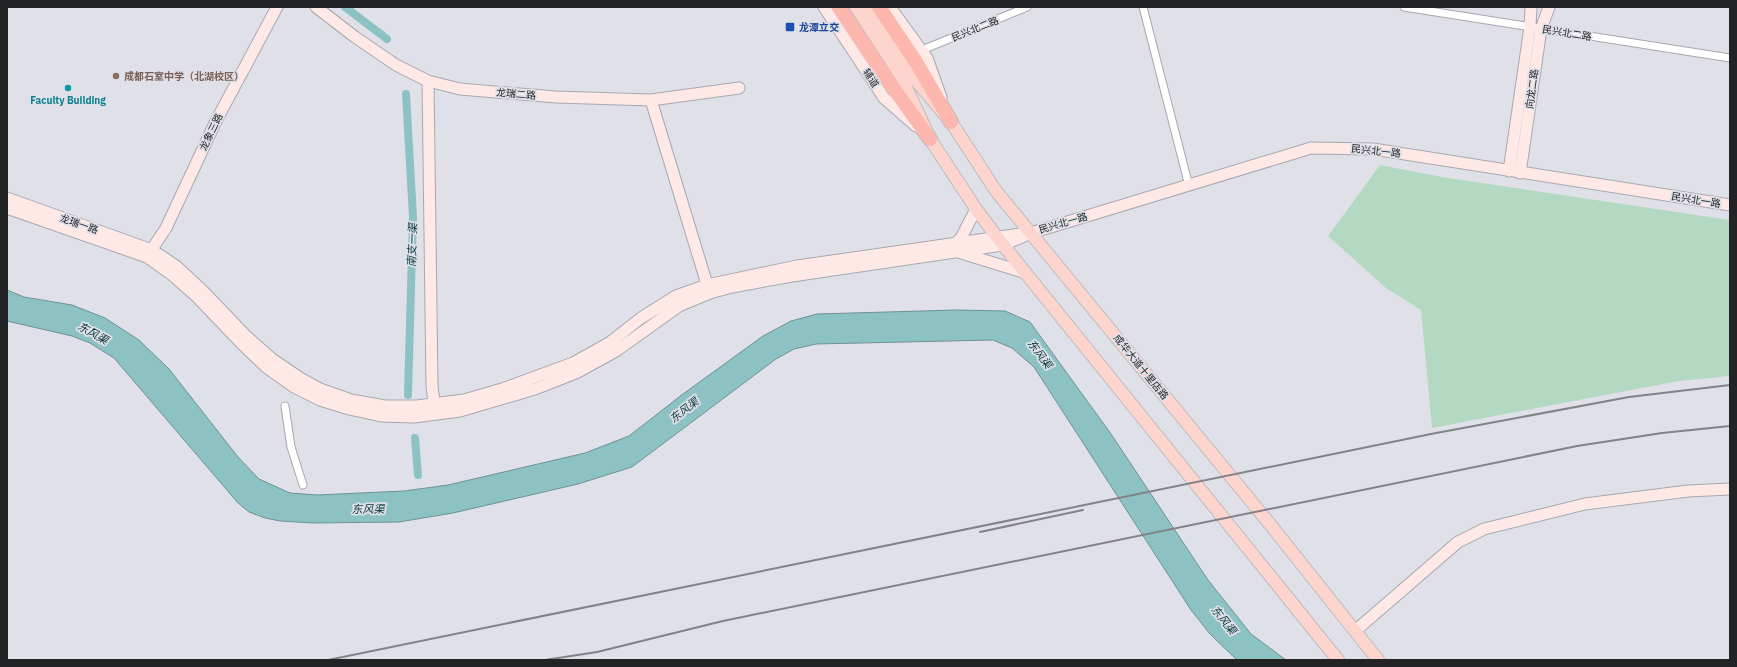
<svg xmlns="http://www.w3.org/2000/svg" width="1737" height="667" viewBox="0 0 1737 667" font-family="'IBM Plex Sans','Noto Sans SC',sans-serif">
<style>
.green{fill:#b4d9c3}
.water{fill:#8dc2c5;stroke:#6d9295}
.lines{fill:none;stroke-linecap:round;stroke-linejoin:round}
.canal{stroke:#8dc2c5;stroke-width:8}
.street-casing{stroke:#a7a8af;stroke-width:9}
.secondary-casing{stroke:#a7a8af;stroke-width:13}
.primary-casing{stroke:#bdbdbe;stroke-width:14}
.highway-casing{stroke:#bdbdbe;stroke-width:16}
.street{stroke:#fff;stroke-width:7}
.secondary{stroke:#fee9e7;stroke-width:11}
.primary{stroke:#fed4ce;stroke-width:12}
.highway{stroke:#fdb7ae;stroke-width:14}
.rail{stroke:#828387;stroke-width:2}
.transit-dot{fill:#1a4fb4;stroke:#e0e1e8;stroke-width:1.5}
.education-dot{fill:#8d6e63;stroke:#e0e1e8;stroke-width:1.5}
.culture-dot{fill:#0f9aa8;stroke:#e0e1e8;stroke-width:1.5}
.labels{text-anchor:middle;dominant-baseline:central;stroke-width:3.5;stroke-linejoin:round;paint-order:stroke}
.transit-label{font-size:10px;font-weight:bold;fill:#164399;stroke:#e0e1e8;text-anchor:start}
.street-label{font-size:10px;fill:#222325;stroke:#e0e1e8}
.education-label{font-size:10px;font-weight:bold;fill:#785e54;stroke:#e0e1e8;text-anchor:start}
.culture-label{font-size:10px;font-weight:bold;fill:#0d838f;stroke:#e0e1e8}
.water-label{font-size:11px;font-style:italic;fill:#003538;stroke:#e0e1e8}
</style>
<rect width="100%" height="100%" fill="#e0e1e8"/>
<path class="green" d="M1380 165 1442 177 1730 220V376L1679 381 1432 428 1421 310 1386 288 1328 236Z"/>
<path class="water" d="M7 290 24 297 72 305 105 318 139 340 169 369 238 457 259 479 290 493 317 495 404 491 448 485 585 453 629 436 683 394 763 336 791 321 817 314 956 310 1005 311 1030 322 1111 434 1208 580 1251 634 1286 660H1237L1210 634 1191 610 1034 367 1012 348 993 340 816 344 794 349 776 359 632 467 578 484 453 513 399 522 313 523 280 521 265 518 249 512 238 503 114 358 90 343 72 336 7 321Z"/>
<g class="lines">
<path class="canal" d="M345 7 387 39
M406 94 413 217 408 395
M415 438 418 475"/>
<g class="street-casing">
<path id="street" d="M1143 7 1189 186
M1404 7 1730 58
M922 50 1027 7
M285 406 291 447 303 485"/>
</g>
<g class="secondary-casing">
<path id="secondary" d="M316 7 355 37 396 65 428 81 460 89 556 97 651 100 739 88
M824 7 884 98 916 126
M890 7 927 58 941 97
M428 81 432 386 435 410
M651 100 709 291
M1509 171 1530 27 1531 7
M1520 173 1541 29 1549 7
M7 198 152 250 176 266 204 292 247 337 272 359 300 378 320 389 351 400 385 406H417L464 400 502 389 573 363 609 343 641 318 676 296 707 285 797 266 1020 234
M7 208 147 257 171 274 197 297 242 344 266 367 294 387 320 400 349 409 381 416 414 417 460 411 535 389 576 373 616 351 679 306 710 293 732 287 792 276 1003 245 1031 233 1311 148 1373 149 1730 205
M955 244 961 238 976 209
M961 253 1026 273
M148 255 166 228 216 121 277 7
M1355 631 1458 542 1484 529 1585 504 1688 491 1730 489"/>
</g>
<g class="primary-casing">
<path id="primary" d="M856 7 901 76 930 139 976 209 1003 245 1338 660
M865 7 908 71 951 122 996 191 1269 523 1378 660"/>
</g>
<g class="highway-casing">
<path id="highway" d="M839 7 889 82 930 139
M879 7 916 62 951 122"/>
</g>
<use href="#street" class="street"/>
<use href="#secondary" class="secondary"/>
<use href="#primary" class="primary"/>
<use href="#highway" class="highway"/>
<path class="rail" d="M980 532 1083 510
M328 660 1431 434 1629 397 1730 385
M545 660 597 652 723 621 1577 446 1662 433 1730 426"/>
</g>
<rect class="transit-dot" x="785" y="22" width="10" height="10" rx="2"/>
<circle class="education-dot" cx="116" cy="76" r="4"/>
<circle class="culture-dot" cx="68" cy="88" r="4"/>
<g class="labels">
<g class="transit-label">
<text x="799" y="27">龙潭立交</text>
</g>
<g class="street-label">
<text transform="translate(975 29) rotate(-22)">民兴北二路</text>
<text transform="translate(1567 33) rotate(9)">民兴北二路</text>
<text transform="translate(871 78) rotate(57)">辅道</text>
<text transform="translate(1532 89) rotate(-82)">向龙二路</text>
<text transform="translate(516 94) rotate(5)">龙瑞二路</text>
<text transform="translate(211 132) rotate(-64)">龙象三路</text>
<text transform="translate(1376 151) rotate(6)">民兴北一路</text>
<text transform="translate(1696 200) rotate(9)">民兴北一路</text>
<text transform="translate(1063 223) rotate(-16)">民兴北一路</text>
<text transform="translate(79 224) rotate(19)">龙瑞一路</text>
<text transform="translate(1141 367) rotate(51)">成华大道十里店路</text>
</g>
<g class="education-label">
<text x="124" y="76">成都石室中学（北湖校区）</text>
</g>
<g class="culture-label">
<text x="68" y="100">Faculty Building</text>
</g>
<g class="water-label">
<text transform="translate(412 245) rotate(-88)">南支一渠</text>
<text transform="translate(93 333) rotate(29)">东风渠</text>
<text transform="translate(1040 354) rotate(53)">东风渠</text>
<text transform="translate(684 410) rotate(-38)">东风渠</text>
<text transform="translate(368 509) rotate(-1)">东风渠</text>
<text transform="translate(1224 620) rotate(51)">东风渠</text>
</g>
</g>
<rect width="1737" height="667" fill="none" stroke="#222325" stroke-width="16"/>
</svg>
